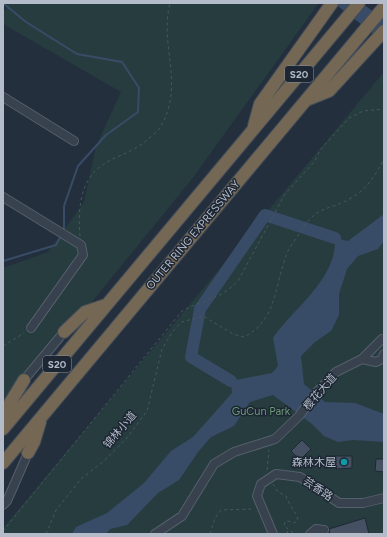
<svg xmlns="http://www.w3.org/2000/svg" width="387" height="537" viewBox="0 0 387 537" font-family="Figtree,'Noto Sans SC',sans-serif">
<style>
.green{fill:#263c3f}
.water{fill:#394c67}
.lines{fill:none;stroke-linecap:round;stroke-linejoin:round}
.stream{stroke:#394c67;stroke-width:2}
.river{stroke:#394c67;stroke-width:12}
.building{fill:#455162;stroke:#1f2835}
.minor-casing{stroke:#565f6c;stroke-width:10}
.highway-casing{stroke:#434c59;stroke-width:14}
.path{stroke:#44595c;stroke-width:1;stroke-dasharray:3 3;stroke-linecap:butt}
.minor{stroke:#38414e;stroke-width:8}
.highway{stroke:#746855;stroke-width:12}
.highway-bridge-casing{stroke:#434c59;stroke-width:14;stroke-linecap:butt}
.highway-bridge{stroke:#746855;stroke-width:12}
.culture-dot{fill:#0f9aa8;stroke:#1d2633;stroke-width:1.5}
.labels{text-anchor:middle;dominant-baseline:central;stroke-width:3;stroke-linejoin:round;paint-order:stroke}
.shield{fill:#1d2633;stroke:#878f9c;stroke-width:1}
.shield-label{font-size:10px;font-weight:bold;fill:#b4bcc9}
.street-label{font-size:11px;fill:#b4bcc9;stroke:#1d2633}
.park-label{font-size:11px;fill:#6b9a76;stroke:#1d2633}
.poi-label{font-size:11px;fill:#b4bcc9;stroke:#1d2633;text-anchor:end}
</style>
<rect width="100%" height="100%" fill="#242f3e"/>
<path class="green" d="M9 3 318 4 192 179 3 411V268L48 252 84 202 96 146 121 92 3 24V13Z
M384 72V534H3V528Z"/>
<path class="water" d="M334 3H362L384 20V42Z
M384 214V241L378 249 358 256 347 269 339 294V315L331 331 315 342 301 356 304 384 325 402 355 403 384 414V442L353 440 338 442 324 436 312 424 273 395 250 402 234 426 211 437 198 452 179 480 158 493 127 525 110 529 106 534H72L76 527 107 513 144 483 171 451 193 437 232 393 231 381 272 373 278 366 273 338C294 307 337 280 335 238L348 241Z"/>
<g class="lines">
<path class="stream" d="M3 3 26 22 77 54 122 62 139 88 138 112 106 135 78 166 64 206V229L63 232
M3 261 56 245 61 236"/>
<path class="river" d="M231 381 191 357 200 309 265 215 335 238"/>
</g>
<path class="building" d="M302 440 311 449 300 460 291 451Z
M335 456H352V468L336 469Z
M376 459H384V472L375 471Z
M365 518 369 534H330L329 529Z"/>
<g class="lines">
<g class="minor-casing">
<path id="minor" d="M3 97 74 141
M3 197 81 245 83 255 31 328
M362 359 382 339
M24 380 64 332
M3 505 7 501 28 453
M155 534 182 516 214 464 234 452 275 439 299 416 316 393 336 372 362 359 376 362 382 359 384 354
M273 534 257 496 261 484 276 474 300 477 339 503H363L384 498
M310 534 316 529 324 530"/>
</g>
<g class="highway-casing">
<path id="highway" d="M309 99 329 91 384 31
M254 126 260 104 332 3
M64 332 85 312 106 305
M8 423 10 403 24 380
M3 429 359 3
M28 453 34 442 40 422
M3 463 362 33"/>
</g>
<path class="path" d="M80 236C78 212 79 182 101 166 114 156 132 153 146 141 151 136 158 132 161 126 185 84 159 46 170 3
M3 346 24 333
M267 470 269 450
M273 484 278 492 286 496C289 505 296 512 298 520L294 523 288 521 285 522 284 526 295 534
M3 531 182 311C205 299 219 300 238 281L285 194 315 161 320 150 349 118 363 111 384 109
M46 534 56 510 81 479 104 461 126 439 147 411 162 349 173 331 182 322 203 316 233 334 244 337C277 320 274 288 286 256 289 246 298 237 303 228 319 204 330 211 351 198 368 189 375 175 384 159
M210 534 215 518 221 510 253 509
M287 534 288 530"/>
<use href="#minor" class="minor"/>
<use href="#highway" class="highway"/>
<g class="highway-bridge-casing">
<path id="highway-bridge" d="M362 33 384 7"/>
</g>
<use href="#highway-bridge" class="highway-bridge"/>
</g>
<circle class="culture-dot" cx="344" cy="462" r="4"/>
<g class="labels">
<g class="shield">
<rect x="285" y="66" width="28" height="16" rx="3"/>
<rect x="43" y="356" width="28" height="16" rx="3"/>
</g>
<g class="shield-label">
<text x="299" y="74">S20</text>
<text x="57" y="364">S20</text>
</g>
<g class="street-label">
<text transform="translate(193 235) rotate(-50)">OUTER RING EXPRESSWAY</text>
<text transform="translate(320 392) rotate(-49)">樱花大道</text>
<text transform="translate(120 430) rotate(-50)">锦林小道</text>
<text transform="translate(318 489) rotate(34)">芸香路</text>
</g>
<g class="park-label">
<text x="261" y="411">GuCun Park</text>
</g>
<g class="poi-label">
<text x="336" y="462">森林木屋</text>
</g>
</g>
<rect width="387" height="537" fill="none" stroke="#b4bcc9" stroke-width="8"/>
</svg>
